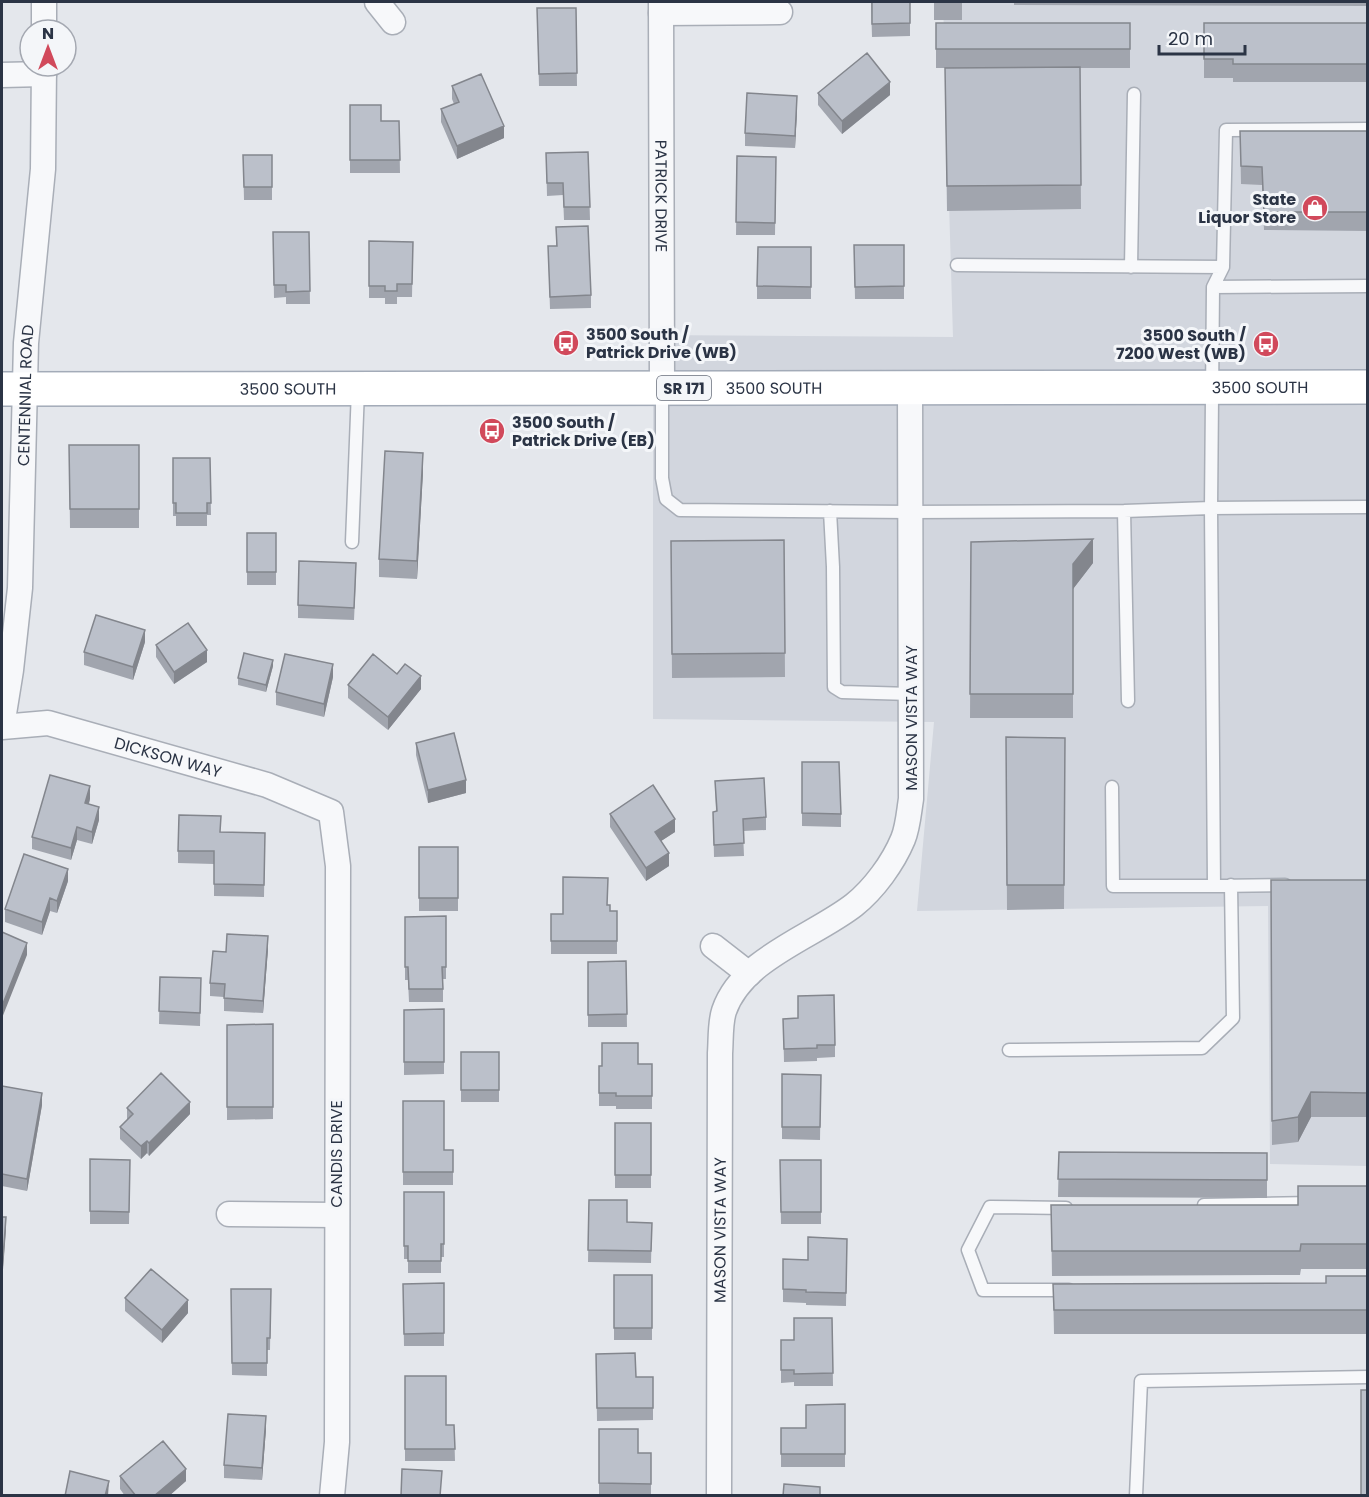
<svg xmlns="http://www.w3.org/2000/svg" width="1369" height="1497" viewBox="0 0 1369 1497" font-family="Poppins,sans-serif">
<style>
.built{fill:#d2d6de}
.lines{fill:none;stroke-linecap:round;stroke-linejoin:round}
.lane-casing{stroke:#a9aeb7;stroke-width:15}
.street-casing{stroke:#a9aeb7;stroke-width:27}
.primary-casing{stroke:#a3abb8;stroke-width:36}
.lane{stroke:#f7f8fa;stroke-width:12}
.street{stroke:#f7f8fa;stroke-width:24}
.primary{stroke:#fff;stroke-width:33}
.wall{fill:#a1a5ae}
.shaded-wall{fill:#83868d}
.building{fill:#bbc0ca;stroke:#83868d;stroke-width:1.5}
.labels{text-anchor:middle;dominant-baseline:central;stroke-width:6;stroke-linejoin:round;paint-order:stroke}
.shield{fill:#f4f6f9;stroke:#676e7b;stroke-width:1.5}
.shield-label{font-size:15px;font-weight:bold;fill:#2b3445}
.street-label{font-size:16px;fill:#2b3445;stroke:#f4f6f9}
.poi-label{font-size:16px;font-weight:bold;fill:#2b3445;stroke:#f4f6f9;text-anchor:end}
</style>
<rect width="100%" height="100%" fill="#e4e7ec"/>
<path class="built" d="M943 2H1367V1166L1270 1164 1268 906 917 911 934 722 653 719V335L953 337Z"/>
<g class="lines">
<g class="lane-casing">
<path id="lane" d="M957 265 1223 267
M1131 267 1134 94
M1213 287 1368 286
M662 390V478L666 499 680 510 910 512 1124 511 1211 508 1368 507
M830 511 833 567 834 687 842 692 911 694
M1124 511 1128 701
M352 542 358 390
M1112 787 1113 886H1214
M1285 885 1214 886 1211 508 1213 287 1223 267 1226 130 1368 129
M1009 1050 1202 1048 1233 1018 1231 885
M1204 1205 1312 1203
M1066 1208 990 1207 968 1250 983 1290H1069
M1136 1496 1141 1381 1368 1377"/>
</g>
<g class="street-casing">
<g id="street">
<path d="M44 2V30"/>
<path d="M377 2 393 22"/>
<path id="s1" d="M661 2 662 388"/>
<path d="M661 13 780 12"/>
<path d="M2 75 44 74"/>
<path id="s2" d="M2 726 11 670 20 588 26 343 43 169 44 66"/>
<path id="s3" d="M2 727 48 723 267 785 331 812 338 866 337 1442 332 1496"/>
<path d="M713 946 749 974"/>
<path d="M229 1214 336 1215"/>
<path id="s4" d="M719 1496 720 1053C721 1040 720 1023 724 1011 742 958 813 937 854 905 874 889 893 863 903 839 908 827 909 811 911 799L910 388"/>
</g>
</g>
<g class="primary-casing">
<g id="primary">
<path id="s5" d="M2 389 1368 387"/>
</g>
</g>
<use href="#lane" class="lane"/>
<use href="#street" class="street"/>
<use href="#primary" class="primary"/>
</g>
<path class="wall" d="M552 2H587V3H552Z
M871 2H910V36L872 37Z
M934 2H962V20H934Z
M1014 2H1368V6L1014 5Z
M537 8H576L577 86H539Z
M936 23H1130V68H1080L1081 209 947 211 945 68H992H936Z
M1204 23H1368V82H1233V78H1204Z
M452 86 504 138 457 159 441 122V109L454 104 452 99Z
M818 93 890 95 842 134 818 105Z
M350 105 381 121H399L400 173H350Z
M797 109 795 148 745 146V133Z
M1240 131H1368V231L1264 230 1262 185 1241 184Z
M588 152 590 220H564L563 195 547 196 546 153Z
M243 155H272V200H244Z
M737 156 776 157 775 235H736Z
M556 227 591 295V308L550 309 548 246H556Z
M273 232H309L310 304H286V297L274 298Z
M369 241 413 242 412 297H397V304H385V298H369Z
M854 245H904V299H855Z
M811 247V299H757V286Z
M69 445H139V528H70Z
M173 458H210L211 515H207V526H176V516H173Z
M423 472 417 579 379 577V559Z
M247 533H276V585H247Z
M784 540 785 677 672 678 671 541Z
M971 542 1093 563 1073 589V718H970Z
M356 576 354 620 298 618V605Z
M145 642 133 680 84 665V652Z
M156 645 207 662 174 684 156 657Z
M273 666 266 692 238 685V678Z
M397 674 421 689 388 730 348 698V685Z
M333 677 324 717 276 705V692Z
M1006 737 1065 738 1064 909 1007 910Z
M416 743 466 793 428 803 416 755Z
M802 762 841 814V827L802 826Z
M715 781 766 817V830L743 831 744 856 714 857 713 812 716 811Z
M90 799 89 804 99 820 92 844 77 840 71 860 32 849V837Z
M610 814 675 832 661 841 669 866 646 881 610 827Z
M221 832 265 833 264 897 214 896V864L178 863V851Z
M419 847H458V911H419Z
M1368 880V1117H1311L1298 1142 1272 1145 1271 904Z
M68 881 57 913 50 911 42 935 5 922V909Z
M607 905 610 911H617V954H551V914H563Z
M446 916V979H443V1002H409L408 980H405V917Z
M268 949 263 1013 224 1011V997L210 996V983L226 952Z
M626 961 627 1027H588V962Z
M160 977 201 978 200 1026 159 1024Z
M404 1010 444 1062V1074L404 1075Z
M783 1019 835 1045V1057L817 1058V1061L784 1062Z
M273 1024V1119L227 1120V1025Z
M461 1052H499V1102H461Z
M638 1064H652V1109H616V1106H599V1066Z
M782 1074 821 1075 820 1140 782 1139Z
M2 1086 42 1105 27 1191 2 1186Z
M403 1101 444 1150H453V1185H403Z
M127 1108 190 1114 149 1156 147 1153 141 1159 120 1139V1127L127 1120Z
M615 1123H651V1188H615Z
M1059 1152 1267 1153V1198L1058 1197Z
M90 1159 130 1160 129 1224H90Z
M780 1160H821V1224H781Z
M1368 1186V1269H1301L1300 1275 1052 1276 1051 1205H1298Z
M404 1192H444V1257H441V1273H408V1259H404Z
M589 1200 627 1222 652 1223 651 1263 588 1262Z
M847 1239 846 1306 806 1305V1303L783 1302V1259L808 1260Z
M614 1275H652V1340H614Z
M1368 1276V1334H1054L1053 1284 1326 1283Z
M403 1284 444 1333V1346H404Z
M231 1289H271L270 1350H267V1376L232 1375Z
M125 1298 188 1313 162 1343 125 1311Z
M832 1318 833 1386H794V1382L781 1383V1340H794Z
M596 1354 636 1377H653V1420L597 1421Z
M405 1376 446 1425H454L455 1461H405Z
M845 1404V1467H781V1428H806Z
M266 1429 262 1480 224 1478V1465Z
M599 1429 638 1453H651V1496H599Z
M120 1476 186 1481 169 1496H125L120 1489Z"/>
<path class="shaded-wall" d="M890 82V95L842 134V121Z
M797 96V109L795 148V136Z
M504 126V138L457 159V146Z
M423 453V472L417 579V561Z
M1093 539V563L1073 589V564Z
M145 630V642L133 680V667Z
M207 650V662L174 684V672Z
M273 660V666L266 692V685Z
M333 664V677L324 717V704Z
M421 676V689L388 730V717Z
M466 780V793L428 803V790Z
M90 786V799L85 815V803Z
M99 807V820L92 844V832Z
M675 819V832L655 845V832Z
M77 827V840L71 860V848Z
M669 853V866L646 881V868Z
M68 869V881L57 913V901Z
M50 898V911L42 935V922Z
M268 936V949L263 1013V1001Z
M27 943V955L2 1018V1006Z
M1311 1092V1117L1298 1142V1117Z
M42 1093V1105L27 1191V1179Z
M190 1102V1114L149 1156V1143Z
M147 1141V1153L141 1159V1146Z
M6 1217V1230L2 1283V1270Z
M188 1300V1313L162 1343V1330Z
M266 1416V1429L262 1480V1468Z
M186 1469V1481L169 1496H154Z
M109 1481 108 1496H105Z"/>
<path class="building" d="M872 2H910V23L872 24Z
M537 8H576L577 73 539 74Z
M936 23H1130V49H936Z
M1204 23H1368V64H1233V59H1204Z
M867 53 890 82 842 121 818 93Z
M1080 67 1081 185 947 186 945 68Z
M481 74 504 126 457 146 441 109 459 102 452 86Z
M747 93 797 96 795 136 745 133Z
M350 105H381V121H399L400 160H350Z
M1240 131H1368V212H1264L1262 167 1241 166Z
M588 152 590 207H564L563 183H547L546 153Z
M243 155H272V187H244Z
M737 156 776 157 775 223 736 222Z
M588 226 591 295 550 297 548 246H557L556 227Z
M273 232H309L310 291 286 292V285H274Z
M369 241 413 242 412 284H397V291H385V286H369Z
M854 245H904V286L855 287Z
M758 247H811V287L757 286Z
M69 445H139V509H70Z
M385 451 423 453 417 561 379 559Z
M173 458H210L211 503H207V513H176V503H173Z
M247 533H276V572H247Z
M1093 539 1073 564V694H970L971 542Z
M784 540 785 653 672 654 671 541Z
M299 561 356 563 354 608 298 605Z
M96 615 145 630 133 667 84 652Z
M188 623 207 650 174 672 156 645Z
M244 653 273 660 266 685 238 678Z
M285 654 333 664 324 704 276 692Z
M373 654 397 674 405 664 421 676 388 717 348 685Z
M454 733 466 780 428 790 416 743Z
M1006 737 1065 738 1064 885H1007Z
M802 762H839L841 814 802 813Z
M50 775 90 786 85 803 99 807 92 832 77 827 71 848 32 837Z
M764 778 766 817 743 819 744 843 714 845 713 812 717 811 715 781Z
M653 785 675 819 655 832 669 853 646 868 610 814Z
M179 815 221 816 220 832 265 833 264 885 214 884V851H178Z
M419 847H458V898H419Z
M24 854 68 869 57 901 50 898 42 922 5 909Z
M563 877 608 878 607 905H610V911H617V941H551V914H563Z
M1271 880H1368V1093L1311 1092 1298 1117 1272 1121Z
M446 916V967H442L443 989H409L408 967H405V917Z
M2 932 27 943 2 1006Z
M227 934 268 936 263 1001 224 998 225 984 210 983 213 951 226 952Z
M626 961 627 1014 588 1015V962Z
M160 977 201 978 200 1013 159 1011Z
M834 995 835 1045H817V1048L784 1049 783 1019 798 1018V996Z
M444 1009V1062H404V1010Z
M273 1024V1107H227V1025Z
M602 1043H638V1064H652V1096H616V1093H599V1066H602Z
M461 1052H499V1090H461Z
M161 1073 190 1102 149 1143 147 1141 141 1146 120 1127 133 1114 127 1108Z
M782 1074 821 1075 820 1127H782Z
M2 1086 42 1093 27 1179 2 1174Z
M403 1101H444V1150H453V1172H403Z
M615 1123H651V1175H615Z
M1059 1152 1267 1153V1180L1058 1179Z
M90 1159 130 1160 129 1212 90 1211Z
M780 1160H821V1212H781Z
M1298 1186H1368V1244H1301L1300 1251H1052L1051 1205H1298Z
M404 1192H444V1244H441V1261H408V1246H404Z
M589 1200H627V1222L652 1223 651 1251 588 1250Z
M2 1217H6L2 1270Z
M808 1237 847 1239 846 1293 806 1292V1290L783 1289V1259L808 1260Z
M151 1269 188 1300 162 1330 125 1298Z
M614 1275H652V1328H614Z
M1326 1276H1368V1310H1054L1053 1284 1326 1283Z
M444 1283V1333L404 1334 403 1284Z
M231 1289H271L270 1338H267V1363H232Z
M794 1318H832L833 1373 794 1374V1370H781V1340H794Z
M635 1353 636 1377H653V1408H597L596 1354Z
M405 1376H446V1425H454L455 1449H405Z
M1361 1390H1368V1496H1361Z
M845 1404V1454H781V1428H806V1405Z
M228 1414 266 1416 262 1468 224 1465Z
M599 1429H638V1453H651V1484L599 1483Z
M163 1441 186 1469 154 1496H136L120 1476Z
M402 1469 442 1471 440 1496H401Z
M70 1471 109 1481 105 1496H65Z
M784 1484 820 1487V1496H783Z"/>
<defs>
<g id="shop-disc" transform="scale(1.35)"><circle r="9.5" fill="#d1495b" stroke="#f4f6f9"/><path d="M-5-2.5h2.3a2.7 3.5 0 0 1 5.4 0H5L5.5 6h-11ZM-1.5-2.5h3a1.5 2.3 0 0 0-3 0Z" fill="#fff"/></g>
<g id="bus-disc" transform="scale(1.35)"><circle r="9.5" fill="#d1495b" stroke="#f4f6f9"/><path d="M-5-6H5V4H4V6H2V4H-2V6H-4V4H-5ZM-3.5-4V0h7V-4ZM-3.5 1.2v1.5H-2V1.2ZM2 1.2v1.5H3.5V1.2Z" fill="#fff"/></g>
</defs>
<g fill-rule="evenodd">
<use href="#shop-disc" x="1315" y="208"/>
<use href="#bus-disc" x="566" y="343"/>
<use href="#bus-disc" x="1266" y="344"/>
<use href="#bus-disc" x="492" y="431"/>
</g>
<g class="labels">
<rect class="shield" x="657" y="376" width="54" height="24" rx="4.5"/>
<g class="shield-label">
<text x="684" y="388">SR 171</text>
</g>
<g class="street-label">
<text stroke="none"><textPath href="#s1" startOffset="194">PATRICK DRIVE</textPath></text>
<text stroke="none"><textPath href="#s5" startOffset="1258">3500 SOUTH</textPath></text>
<text stroke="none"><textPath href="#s5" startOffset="772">3500 SOUTH</textPath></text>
<text stroke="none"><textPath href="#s5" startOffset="286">3500 SOUTH</textPath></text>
<text stroke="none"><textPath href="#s2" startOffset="332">CENTENNIAL ROAD</textPath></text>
<text transform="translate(911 718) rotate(-90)">MASON VISTA WAY</text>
<text stroke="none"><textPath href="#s3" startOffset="171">DICKSON WAY</textPath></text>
<text transform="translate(336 1154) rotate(-90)">CANDIS DRIVE</text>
<text stroke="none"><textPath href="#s4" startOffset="266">MASON VISTA WAY</textPath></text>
</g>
<g class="poi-label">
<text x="1296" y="199">State<tspan x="1296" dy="18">Liquor Store</tspan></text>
<text x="586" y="334" text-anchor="start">3500 South /<tspan x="586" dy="18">Patrick Drive (WB)</tspan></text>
<text x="1246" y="335">3500 South /<tspan x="1246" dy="18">7200 West (WB)</tspan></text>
<text x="512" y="422" text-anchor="start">3500 South /<tspan x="512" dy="18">Patrick Drive (EB)</tspan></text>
</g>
</g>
<rect width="1369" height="1497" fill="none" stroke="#2b3445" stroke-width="6"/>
<g transform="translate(48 48)"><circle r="28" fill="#f4f6f9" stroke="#a4a8b1" stroke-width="1.5"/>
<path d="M0-4.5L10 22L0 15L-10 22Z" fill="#d1495b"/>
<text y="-9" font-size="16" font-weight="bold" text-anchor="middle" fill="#2b3445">N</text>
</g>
<path d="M1159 45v9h86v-9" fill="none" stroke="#2b3445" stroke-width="3"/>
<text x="1168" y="45" font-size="18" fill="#2b3445" stroke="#f4f6f9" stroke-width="4.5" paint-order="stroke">20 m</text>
</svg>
